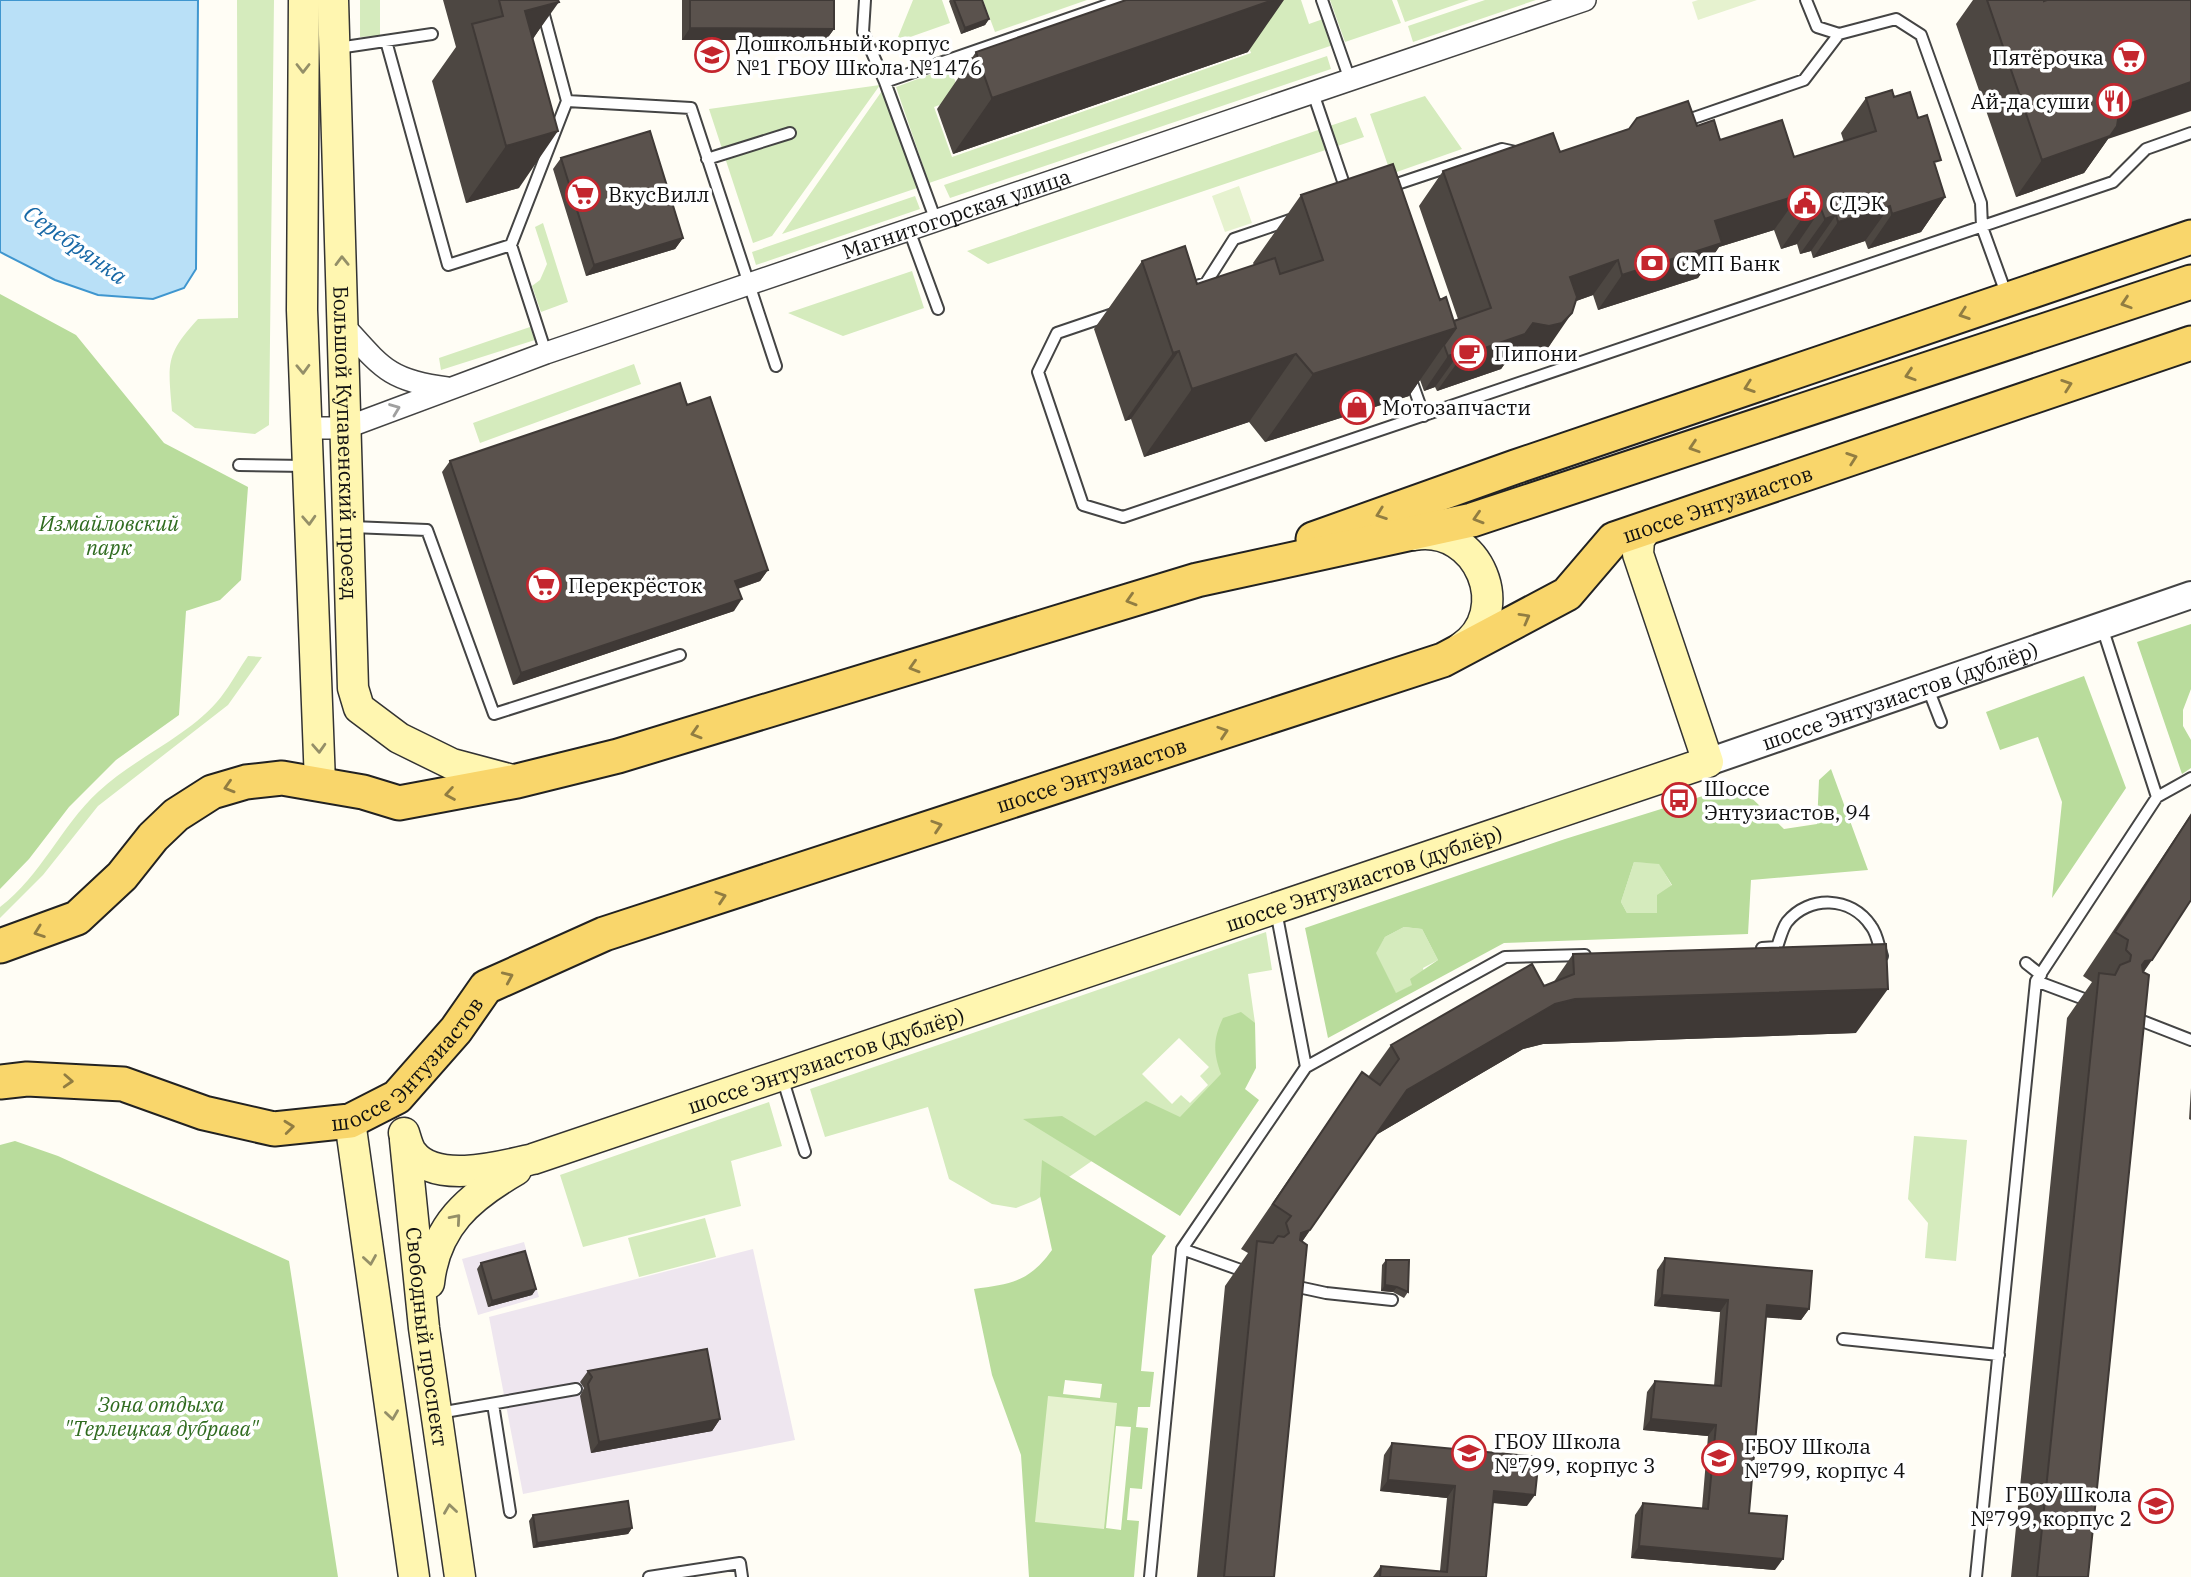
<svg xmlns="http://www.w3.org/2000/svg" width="2191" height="1577" viewBox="0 0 2191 1577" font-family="'IBM Plex Serif',serif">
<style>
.industrial{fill:#eee6ef}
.green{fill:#d5ebbd;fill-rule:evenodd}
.forest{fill:#b9dc9c;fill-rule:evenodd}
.pitch{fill:#e6f2cf}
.water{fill:#b9e0f7;stroke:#3f96cf;stroke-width:2}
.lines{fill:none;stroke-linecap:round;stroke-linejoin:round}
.service-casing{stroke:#444;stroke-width:14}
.minor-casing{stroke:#444;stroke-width:24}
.tertiary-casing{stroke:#444;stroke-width:30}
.secondary-casing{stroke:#333;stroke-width:33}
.primary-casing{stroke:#222;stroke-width:37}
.service{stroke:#fff;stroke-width:10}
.minor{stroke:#fff;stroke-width:21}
.tertiary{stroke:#fff;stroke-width:26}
.secondary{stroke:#fff6b0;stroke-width:30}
.primary{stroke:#f9d66b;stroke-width:33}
.wall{fill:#4d4742}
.shaded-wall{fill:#3f3936}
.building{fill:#5a524d;stroke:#3f3936;stroke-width:2}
.oneway{stroke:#948f68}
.oneway2{stroke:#917d42}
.oneway3{stroke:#a0a0a0}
.labels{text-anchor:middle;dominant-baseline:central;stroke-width:7;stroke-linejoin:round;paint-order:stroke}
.poi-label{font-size:21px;fill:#111;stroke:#fff;text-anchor:start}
.street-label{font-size:21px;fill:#111;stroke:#fff}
.park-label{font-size:21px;font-style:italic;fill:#2f6b1f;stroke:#fff}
.water-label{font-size:23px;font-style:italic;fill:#1768a6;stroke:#fff}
</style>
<rect width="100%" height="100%" fill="#fffdf5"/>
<path class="industrial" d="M524 1242 539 1297 478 1315 462 1259Z
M753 1249 795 1440 523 1494 489 1317Z"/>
<path class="green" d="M237 0H274L269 425 255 434 195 428 172 411C168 363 165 355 198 319L238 318Z
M360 0H380V36L360 37Z
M913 0H942L950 23 896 42Z
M983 0H1087L995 32Z
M1194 0H1301L1309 24 1323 19 1333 45 929 183 896 87 950 67 961 97 934 107 952 157 1251 53 1233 3Z
M1330 0H1392L1401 23 1345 42Z
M1397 0H1469L1405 22Z
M1485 0H1536L1413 42 1408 26Z
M1327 56 1331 69 950 198 944 185Z
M880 85 772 236 753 243 709 109Z
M884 88 920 187 782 234Z
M1425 96 1462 149 1391 174 1370 114Z
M1356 117 1364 137 988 264 967 251Z
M915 196 920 209 756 265 752 252Z
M543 223 568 302 541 312 532 286 540 280 547 264 535 227Z
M912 271 924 308 843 336 788 313Z
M530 327 535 340 441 370 439 358Z
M634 364 641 384 480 443 473 423Z
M248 656 262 657 228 705 98 806 43 875 0 918V907C41 876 61 826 98 792 135 757 189 737 221 697 231 684 239 669 248 656Z
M1634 862 1659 863 1672 886 1657 913H1627L1621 902Z
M1404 927 1422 929 1438 960 1423 968 1424 972 1413 985 1396 994 1375 953 1385 937Z
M1266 932 1272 970 1248 974 1255 1023 1222 1074 1180 1118 1152 1119 1036 1200 1016 1208 992 1204 949 1179 928 1107 825 1137 810 1089ZM1179 1038 1209 1067 1200 1076 1208 1085 1190 1103 1181 1095 1172 1104 1142 1074Z
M769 1102 782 1146 731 1161 741 1206 583 1247 560 1175Z
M1914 1136 1967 1140 1956 1261 1925 1258 1928 1223 1908 1199Z
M705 1218 716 1257 639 1277 628 1238Z"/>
<path class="forest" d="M0 294 76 335 164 443 248 487 241 580 220 600 186 611 179 715 116 760 69 807 29 859 0 889Z
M2191 624V689L2183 710V726L2191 740V768L2182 774 2137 642Z
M2084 676 2126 788 2052 898 2062 802 2038 737 2000 750 1986 712Z
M1831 769 1868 870 1751 880 1748 934 1504 943 1328 1038 1305 928 1565 839 1738 785 1784 829 1817 824 1819 780ZM1634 862 1659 864 1672 885 1657 895V913H1627L1621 902ZM1404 927 1422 929 1438 960 1410 979 1412 985 1396 993 1376 953 1385 937Z
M1241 1012 1255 1023 1256 1068 1245 1089 1259 1100 1180 1216 1023 1119 1062 1116 1095 1136 1146 1101 1180 1117 1221 1074C1213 1052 1213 1039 1223 1018Z
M15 1141 58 1156 289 1261 338 1577H0V1145Z
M1042 1160 1166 1236 1152 1256 1141 1371 1154 1372 1150 1407H1138L1136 1427 1148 1428 1142 1489 1130 1488 1127 1520 1139 1521 1134 1577H1029L1021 1455 992 1375 974 1289C1011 1284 1029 1282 1052 1250L1040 1195ZM1065 1380 1102 1384 1100 1398 1063 1394ZM1116 1426 1131 1427 1121 1530 1106 1528Z"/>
<path class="pitch" d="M1698 0H1757L1698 20 1692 2Z
M1239 186 1252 223 1225 232 1212 196Z
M1048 1396 1117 1403 1104 1529 1035 1522Z"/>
<path class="water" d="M0 0H198L196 269 184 288 153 299 98 295 55 280 0 252Z"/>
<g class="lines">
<g class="service-casing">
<path id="service" d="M540 0 567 101 691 108 776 366
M865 0 863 32 885 82
M1322 0 1350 80
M1806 0 1817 27 1839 34 1896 19 1921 35 1981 203 1982 227 2007 296
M386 41 448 265 511 245 546 353
M338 48 432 34
M1313 93 1347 193
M1682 122 1804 80 1839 34
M707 159 790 133
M1388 187 1502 149 1520 153
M936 221 885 82 1122 0
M909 230 938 309
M511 245 567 101
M1194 287 1206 283 1234 239 1293 219
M1113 314 1057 333 1038 372 1083 505 1123 517 2113 182 2146 149 2191 133
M1410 377 1424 416
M239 465 306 466
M352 527 427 530 494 714 680 655
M2102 627 2157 797
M1927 686 1941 722
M1276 911 1306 1067
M1762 948 1777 947C1780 939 1782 929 1787 922 1809 895 1851 896 1871 926 1877 933 1879 947 1882 956
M2026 963 2041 975
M2036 981 2092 1002
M2132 1017 2191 1040
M782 1077 805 1152
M1182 1249 1249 1273
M1289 1285 1326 1293 1392 1300
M1843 1339 1999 1355
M493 1404 510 1512
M439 1413 576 1389
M649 1577 740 1563 742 1577
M1150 1577 1182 1249 1306 1067 1505 957 1585 955
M1976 1577 2036 981 2157 797 2191 778"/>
</g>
<g class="minor-casing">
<g id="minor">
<path d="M345 327C382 368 390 381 447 388"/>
<path id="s1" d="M305 428H345L546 353 1585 0"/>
</g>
</g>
<g class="tertiary-casing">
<g id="tertiary">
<path id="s2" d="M1708 762 2191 595"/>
</g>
</g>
<g class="secondary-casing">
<g id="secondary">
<path d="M304 0 302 310 320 783"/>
<path id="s3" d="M333 0 353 688 359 708 399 738 452 764 516 781"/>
<path d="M1414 535C1479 524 1515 612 1461 648"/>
<path d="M350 1121 414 1577"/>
<path id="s4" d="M404 1133C406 1139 408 1148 412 1153 435 1185 503 1166 533 1159L1708 762 1638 554 1639 540 1648 527"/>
<path id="s5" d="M405 1140 424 1328 460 1577"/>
<path d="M429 1283C435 1226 469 1197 516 1170"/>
</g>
</g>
<g class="primary-casing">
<g id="primary">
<path d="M1313 539 1515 467 2191 237"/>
<path d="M0 946 77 918 122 876 153 837 176 815 212 792 246 782 282 778 363 792 399 803 517 781 618 756 1197 580 1472 520 2191 282"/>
<path id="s6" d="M0 1082 27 1079 123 1084 204 1113 274 1129 350 1121 397 1097 456 1030 486 987 604 934 1443 660 1567 594 1614 539 2191 343"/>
</g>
</g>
<use href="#service" class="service"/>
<use href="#minor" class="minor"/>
<use href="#tertiary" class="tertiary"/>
<use href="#secondary" class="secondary"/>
<use href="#primary" class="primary"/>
</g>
<path class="wall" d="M443 0H558L533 39 519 188 466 203 432 81 456 47Z
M682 0H834V29L826 40H682Z
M950 0H982L989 19 985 25 961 34 949 1Z
M1973 0H2044L2108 139 2084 173 2016 197 1956 24Z
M976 52H1248L953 154 937 109Z
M1894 97 1936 167 1945 197 1921 232 1868 249 1865 241 1813 258 1811 251 1800 254 1797 244 1781 249 1774 230 1719 247 1698 278 1598 310 1593 295 1576 301 1548 348 1538 358 1524 361 1509 358 1501 369 1437 391 1435 387 1424 391 1420 380 1409 396 1265 442 1249 422 1144 457 1131 419 1125 421 1094 329 1142 261 1197 284 1254 265 1253 263 1301 195 1440 300 1454 321 1458 319 1419 206 1443 171 1560 152 1697 126 1720 140 1794 157 1844 142 1841 133 1866 98Z
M561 158 683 238 675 249 586 276 553 169Z
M687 405 768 570 760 581 738 589 734 611 513 685 442 472 450 461Z
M2191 814 2144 972 2088 1577H2011L2067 1018 2092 982 2083 976Z
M1573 954 1856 1033 1543 1044 1523 1049 1376 1135 1302 1242 1274 1577H1197L1225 1286 1248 1253 1241 1249 1362 1072 1368 1077 1391 1045 1553 983Z
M2191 1088V1120L2189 1119Z
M1665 1258 1809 1309 1801 1320 1766 1317 1749 1513 1775 1570 1631 1558 1635 1515 1643 1503 1702 1508 1708 1436 1643 1430 1647 1392 1655 1381 1714 1386 1720 1312 1654 1306 1657 1270Z
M1386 1260 1408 1292 1404 1298 1393 1292 1381 1291 1382 1265Z
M481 1263 536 1289 532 1295 488 1307 477 1269Z
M588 1371 720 1419 712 1431 591 1453 580 1396 584 1388 580 1382Z
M1392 1443 1527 1506 1492 1503 1486 1577H1373L1381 1566 1440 1571 1447 1498 1380 1491 1384 1455Z
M533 1515 632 1528 628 1534 533 1548 529 1521Z"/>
<path class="shaded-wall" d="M1273 0H1284L1248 52 953 154 992 98Z
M559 2 519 58 525 11Z
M989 19 985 25 961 34 965 28Z
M690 28 834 29 826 40H682Z
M2191 82V111L2108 139 2084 173 2016 197 2042 160 2120 107Z
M558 131 519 188 466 203 506 146Z
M1799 195 1774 230 1719 247 1698 278 1598 310 1622 275 1715 221Z
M1945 197 1921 232 1868 249 1892 214Z
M1890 206 1865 241 1813 258 1838 222Z
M1821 209 1797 244 1781 249 1805 214Z
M1836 215 1811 251 1800 254 1825 219Z
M683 238 675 249 586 276 594 265Z
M1618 260 1593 295 1546 312 1570 277Z
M1572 313 1548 348 1538 358 1524 361 1509 358 1501 369 1437 391 1462 356 1533 323Z
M1456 328 1409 396 1265 442 1313 374Z
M1179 351 1131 419 1125 421 1173 353Z
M1460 352 1435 387 1424 391 1448 356Z
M1296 354 1249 422 1144 457 1192 389Z
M768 570 760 581 727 592 735 581Z
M742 599 734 611 513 685 521 673Z
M2152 960 2121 1005 2114 1006 2145 961Z
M1888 989 1856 1033 1543 1044 1523 1049 1376 1135 1407 1090 1555 1004 1575 999Z
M1310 1230 1279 1275 1301 1233Z
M1385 1285 1397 1287 1393 1292 1381 1291Z
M536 1289 532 1295 488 1307 492 1301Z
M1662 1295 1728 1300 1720 1312 1654 1306Z
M1767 1305 1809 1309 1801 1320 1759 1317Z
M720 1419 712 1431 591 1453 599 1442Z
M1651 1419 1716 1425 1708 1436 1643 1430Z
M1388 1480 1455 1486 1447 1498 1380 1491Z
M1494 1491 1535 1495 1527 1506 1486 1502Z
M632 1528 628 1534 533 1548 537 1543Z
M1639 1546 1783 1559 1775 1570 1631 1558Z"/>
<path class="building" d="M499 0H558L559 2 525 11 558 131 506 146 472 24 503 16Z
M690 0H834V29L690 28Z
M954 0H982L989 19 965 28Z
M1126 0H1273L992 98 976 52Z
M1987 0H2044V1L2047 0H2191V82L2120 107 2117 126 2110 136 2042 160Z
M1892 90 1894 97 1910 92 1918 118 1927 115 1941 160 1934 162 1945 197 1892 214 1890 206 1838 222 1836 215 1825 219 1821 209 1805 214 1799 195 1715 221 1722 243 1622 275 1618 260 1570 277 1577 297 1572 313 1562 323 1549 326 1533 323 1525 334 1462 356 1460 352 1448 356 1444 345 1456 328 1454 321 1491 308 1443 171 1553 133 1560 152 1629 129 1637 118 1688 101 1697 126 1714 120 1720 140 1782 120 1794 157 1876 131 1866 98Z
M650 131 683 238 594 265 561 158Z
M1393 164 1440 300 1446 297 1456 328 1313 374 1296 354 1192 389 1179 351 1173 353 1142 261 1185 246 1197 284 1275 258 1280 274 1323 260 1301 195Z
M680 383 687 405 710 397 768 570 735 581 742 599 521 673 450 461Z
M2191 815V900L2152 960 2145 961 2142 965 2143 972 2149 975 2088 1577H2037L2099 973 2115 975 2120 965 2130 961 2131 955 2126 950 2128 940 2115 932Z
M1886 944 1888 989 1575 999 1555 1004 1407 1090 1310 1230 1301 1233 1300 1240 1307 1245 1274 1577H1224L1257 1241 1273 1243 1278 1236 1284 1237 1289 1233 1286 1223 1291 1216 1273 1204 1362 1072 1380 1085 1399 1059 1391 1045 1532 964 1544 986 1574 974 1573 954Z
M525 1251 536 1289 492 1301 481 1263Z
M1665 1258 1812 1271 1809 1309 1767 1305 1749 1513 1787 1516 1783 1559 1639 1546 1643 1503 1708 1509 1716 1425 1651 1419 1655 1381 1721 1386 1728 1300 1662 1295Z
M1386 1260H1409L1408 1292 1397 1287 1385 1285Z
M707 1349 720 1419 599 1442 588 1384 592 1377 588 1371Z
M1392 1443 1539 1457 1535 1495 1494 1491 1486 1577H1380L1381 1566 1447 1572 1455 1486 1388 1480Z
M628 1501 632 1528 537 1543 533 1515Z"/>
<defs><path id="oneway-chevron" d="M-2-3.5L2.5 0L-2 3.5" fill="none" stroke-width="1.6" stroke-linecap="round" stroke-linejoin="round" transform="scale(1.75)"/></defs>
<g class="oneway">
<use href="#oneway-chevron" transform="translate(303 68) rotate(90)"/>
<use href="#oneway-chevron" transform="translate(342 261) rotate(-91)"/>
<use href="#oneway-chevron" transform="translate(303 369) rotate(88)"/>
<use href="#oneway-chevron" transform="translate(309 520) rotate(87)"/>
<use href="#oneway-chevron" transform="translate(319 748) rotate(87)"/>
<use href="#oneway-chevron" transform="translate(456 1219) rotate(-49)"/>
<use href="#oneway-chevron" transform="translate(370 1260) rotate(81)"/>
<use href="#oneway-chevron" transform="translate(392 1415) rotate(82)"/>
<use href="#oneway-chevron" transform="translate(450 1509) rotate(-98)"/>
</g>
<g class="oneway2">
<use href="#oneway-chevron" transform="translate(2126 303) rotate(162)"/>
<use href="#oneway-chevron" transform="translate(1964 314) rotate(161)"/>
<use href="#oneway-chevron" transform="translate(1910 375) rotate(162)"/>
<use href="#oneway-chevron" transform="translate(2067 385) rotate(-19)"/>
<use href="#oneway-chevron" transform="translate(1749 387) rotate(161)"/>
<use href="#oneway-chevron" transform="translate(1694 447) rotate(162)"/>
<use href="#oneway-chevron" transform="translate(1852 458) rotate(-19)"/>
<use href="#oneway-chevron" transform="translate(1381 514) rotate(160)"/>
<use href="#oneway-chevron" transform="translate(1478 518) rotate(163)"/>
<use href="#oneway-chevron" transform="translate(1131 600) rotate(163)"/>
<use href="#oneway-chevron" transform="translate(1525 618) rotate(-29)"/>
<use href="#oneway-chevron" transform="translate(914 667) rotate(163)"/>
<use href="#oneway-chevron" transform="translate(1223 732) rotate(-18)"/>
<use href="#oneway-chevron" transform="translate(696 733) rotate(163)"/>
<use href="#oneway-chevron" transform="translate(229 787) rotate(163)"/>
<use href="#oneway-chevron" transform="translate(450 794) rotate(170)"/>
<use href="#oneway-chevron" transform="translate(937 826) rotate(-18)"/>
<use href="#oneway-chevron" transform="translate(721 897) rotate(-18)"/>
<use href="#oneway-chevron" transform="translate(39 932) rotate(160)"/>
<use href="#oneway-chevron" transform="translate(508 977) rotate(-24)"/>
<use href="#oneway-chevron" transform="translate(68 1081) rotate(3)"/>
<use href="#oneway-chevron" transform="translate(289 1127) rotate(-6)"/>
</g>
<use class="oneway3" href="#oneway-chevron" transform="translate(395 409) rotate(-21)"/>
<defs>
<g id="school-ring" transform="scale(1.75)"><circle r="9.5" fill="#fff" stroke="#c4262e" stroke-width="1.5"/><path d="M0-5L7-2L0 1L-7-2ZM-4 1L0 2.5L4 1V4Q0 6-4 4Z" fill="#c4262e"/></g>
<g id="supermarket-ring" transform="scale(1.75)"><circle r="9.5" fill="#fff" stroke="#c4262e" stroke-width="1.5"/><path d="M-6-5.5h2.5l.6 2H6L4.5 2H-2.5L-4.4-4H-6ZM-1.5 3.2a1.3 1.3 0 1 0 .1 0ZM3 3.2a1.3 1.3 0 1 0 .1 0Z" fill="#c4262e"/></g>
<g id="restaurant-ring" transform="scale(1.75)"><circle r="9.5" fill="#fff" stroke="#c4262e" stroke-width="1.5"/><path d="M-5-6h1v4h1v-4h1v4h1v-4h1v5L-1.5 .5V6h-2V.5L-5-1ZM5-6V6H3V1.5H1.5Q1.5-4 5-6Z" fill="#c4262e"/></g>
<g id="civic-ring" transform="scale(1.75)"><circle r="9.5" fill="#fff" stroke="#c4262e" stroke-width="1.5"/><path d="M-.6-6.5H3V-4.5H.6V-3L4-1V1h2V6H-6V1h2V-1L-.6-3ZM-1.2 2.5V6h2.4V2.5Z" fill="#c4262e"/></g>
<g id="bank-ring" transform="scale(1.75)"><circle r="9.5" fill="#fff" stroke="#c4262e" stroke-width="1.5"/><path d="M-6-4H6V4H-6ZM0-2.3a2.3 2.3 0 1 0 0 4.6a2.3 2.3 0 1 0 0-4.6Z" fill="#c4262e"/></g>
<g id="cafe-ring" transform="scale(1.75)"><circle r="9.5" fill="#fff" stroke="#c4262e" stroke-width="1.5"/><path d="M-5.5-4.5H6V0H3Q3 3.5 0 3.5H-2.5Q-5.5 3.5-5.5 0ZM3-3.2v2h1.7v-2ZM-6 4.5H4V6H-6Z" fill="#c4262e"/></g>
<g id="shop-ring" transform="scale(1.75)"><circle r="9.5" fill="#fff" stroke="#c4262e" stroke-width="1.5"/><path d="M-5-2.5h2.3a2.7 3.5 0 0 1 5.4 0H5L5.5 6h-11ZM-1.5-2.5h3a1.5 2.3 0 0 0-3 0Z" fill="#c4262e"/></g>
<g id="bus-ring" transform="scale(1.75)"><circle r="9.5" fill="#fff" stroke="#c4262e" stroke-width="1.5"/><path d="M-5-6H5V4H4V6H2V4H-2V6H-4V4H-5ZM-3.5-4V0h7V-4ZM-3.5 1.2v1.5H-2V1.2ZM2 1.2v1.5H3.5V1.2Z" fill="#c4262e"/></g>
</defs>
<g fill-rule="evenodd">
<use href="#school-ring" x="712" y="55"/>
<use href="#supermarket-ring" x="2129" y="57"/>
<use href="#restaurant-ring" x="2114" y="101"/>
<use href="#supermarket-ring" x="583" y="194"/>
<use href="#civic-ring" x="1805" y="203"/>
<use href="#bank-ring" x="1652" y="263"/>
<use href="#cafe-ring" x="1469" y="353"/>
<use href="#shop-ring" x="1357" y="407"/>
<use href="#supermarket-ring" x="544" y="585"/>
<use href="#bus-ring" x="1679" y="800"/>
<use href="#school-ring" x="1469" y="1453"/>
<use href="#school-ring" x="1719" y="1458"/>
<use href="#school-ring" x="2156" y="1506"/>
</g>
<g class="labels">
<g class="poi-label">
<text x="736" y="43">Дошкольный корпус<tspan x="736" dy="24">№1 ГБОУ Школа №1476</tspan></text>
<text x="2104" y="57" text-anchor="end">Пятёрочка</text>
<text x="2090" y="101" text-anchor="end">Ай-да суши</text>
<text x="608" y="194">ВкусВилл</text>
<text x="1829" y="203">СДЭК</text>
<text x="1676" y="263">СМП Банк</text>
<text x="1494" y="353">Пипони</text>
<text x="1382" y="407">Мотозапчасти</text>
<text x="568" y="585">Перекрёсток</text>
<text x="1704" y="788">Шоссе<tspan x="1704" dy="24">Энтузиастов, 94</tspan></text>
<text x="1494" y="1441">ГБОУ Школа<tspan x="1494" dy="24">№799, корпус 3</tspan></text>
<text x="1744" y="1446">ГБОУ Школа<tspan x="1744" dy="24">№799, корпус 4</tspan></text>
<text x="2132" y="1494" text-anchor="end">ГБОУ Школа<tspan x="2132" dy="24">№799, корпус 2</tspan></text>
</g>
<g class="street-label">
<text stroke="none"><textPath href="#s1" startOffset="688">Магнитогорская улица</textPath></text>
<text stroke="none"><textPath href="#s3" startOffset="443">Большой Купавенский проезд</textPath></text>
<text stroke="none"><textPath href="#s6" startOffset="1886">шоссе Энтузиастов</textPath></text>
<text stroke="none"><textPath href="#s2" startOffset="203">шоссе Энтузиастов (дублёр)</textPath></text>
<text stroke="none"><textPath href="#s6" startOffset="1194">шоссе Энтузиастов</textPath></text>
<text stroke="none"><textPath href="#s4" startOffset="1026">шоссе Энтузиастов (дублёр)</textPath></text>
<text stroke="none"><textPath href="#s6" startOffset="438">шоссе Энтузиастов</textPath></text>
<text stroke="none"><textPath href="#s4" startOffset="458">шоссе Энтузиастов (дублёр)</textPath></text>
<text stroke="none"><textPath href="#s5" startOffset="198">Свободный проспект</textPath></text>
</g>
<g class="park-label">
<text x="109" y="523">Измайловский<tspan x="109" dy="24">парк</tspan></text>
<text x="161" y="1404">Зона отдыха<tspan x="161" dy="24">"Терлецкая дубрава"</tspan></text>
</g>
<g class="water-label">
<text transform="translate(76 244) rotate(35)">Серебрянка</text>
</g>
</g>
</svg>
